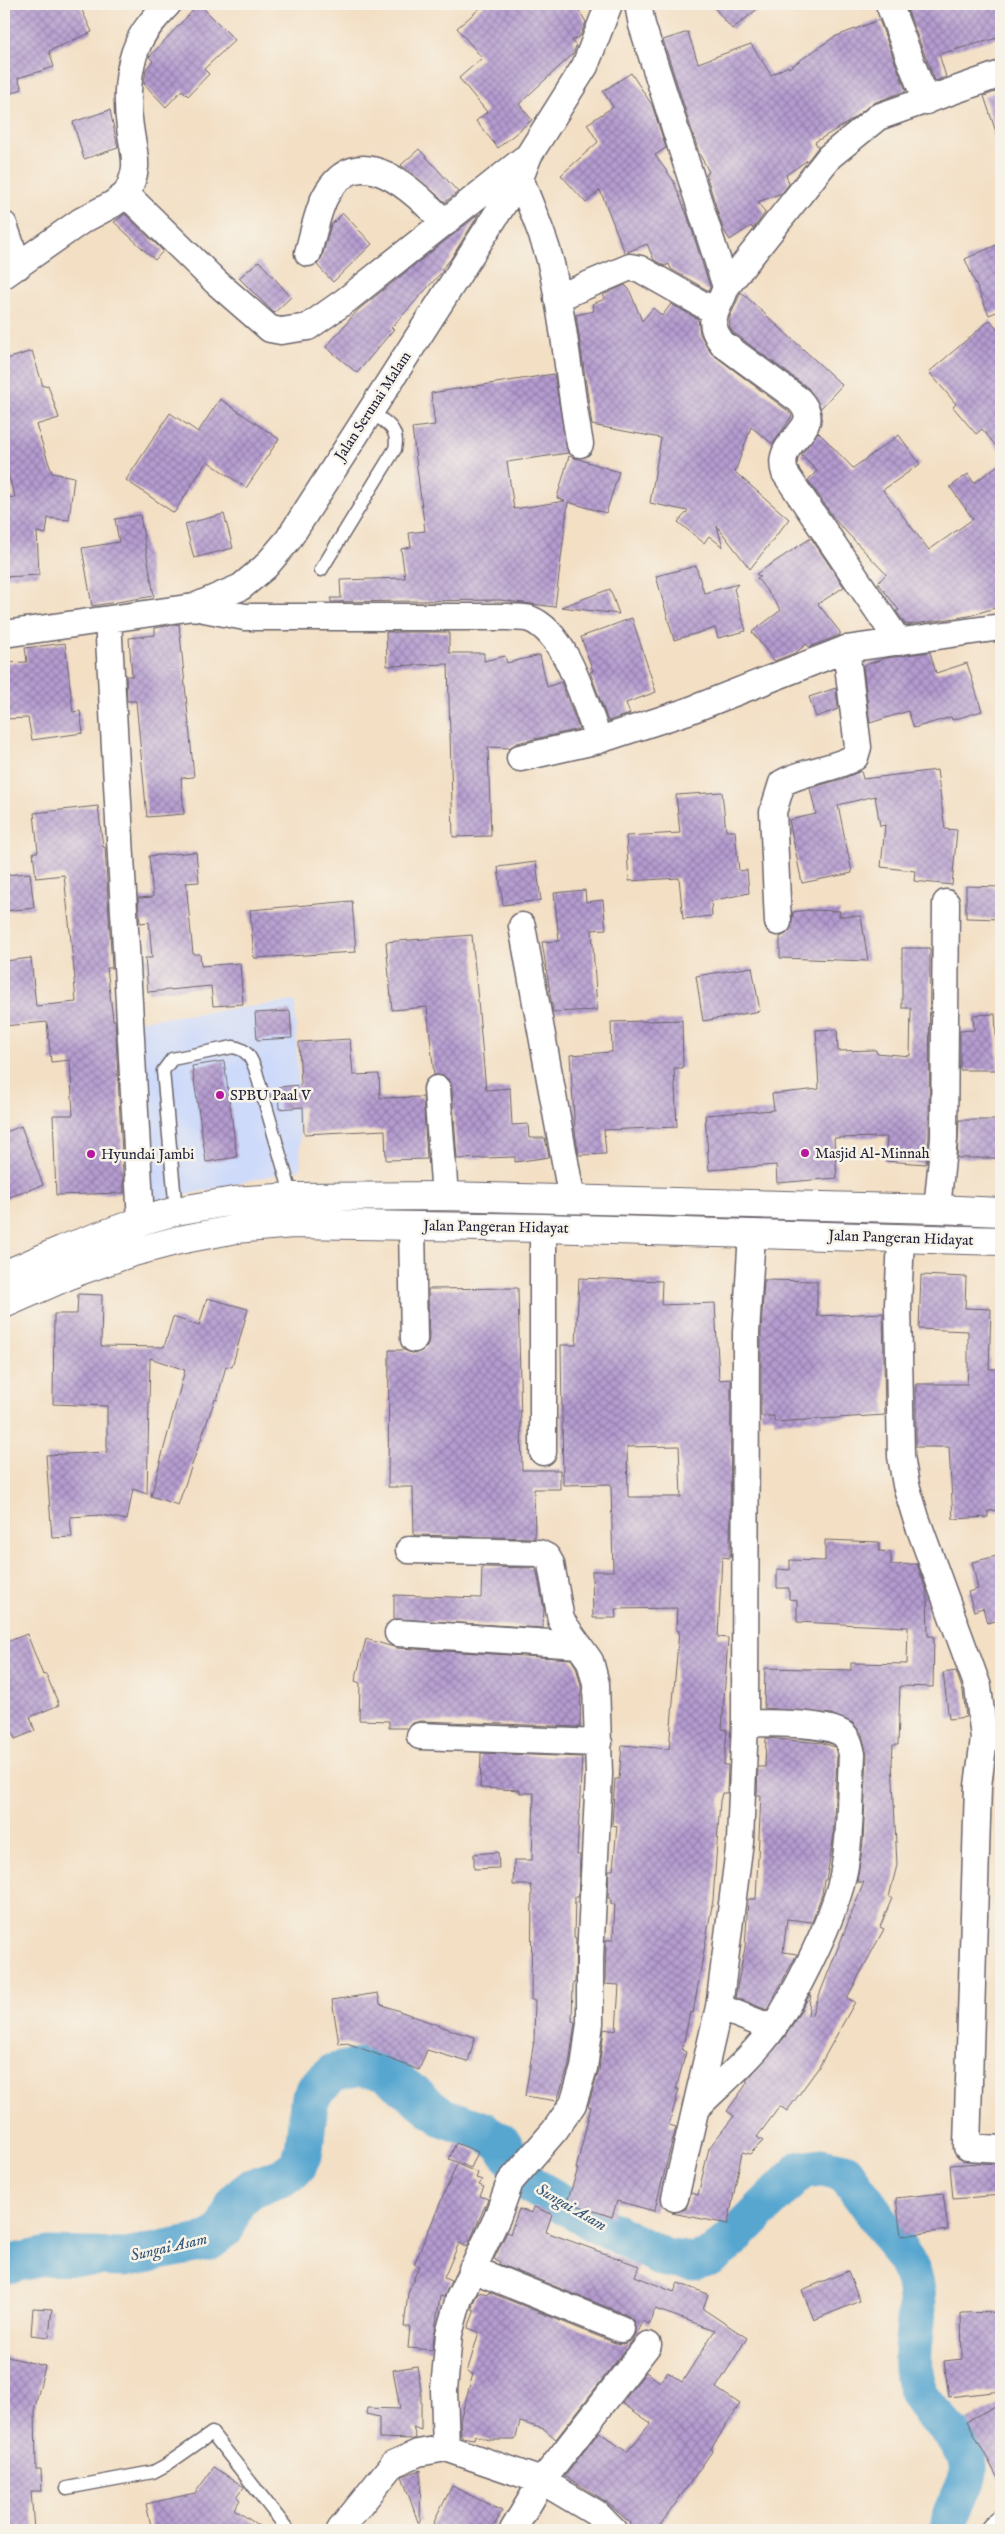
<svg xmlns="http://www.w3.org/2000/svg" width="1005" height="2534" viewBox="0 0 1005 2534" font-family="'IM FELL English',serif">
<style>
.built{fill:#cedafa}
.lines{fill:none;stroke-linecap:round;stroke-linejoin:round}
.river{stroke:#56a6d0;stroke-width:39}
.building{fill:url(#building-cross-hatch);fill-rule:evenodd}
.service-casing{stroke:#6b646b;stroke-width:15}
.minor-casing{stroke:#6b646b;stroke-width:29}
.trunk-casing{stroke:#6b646b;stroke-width:30}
.service{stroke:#fff;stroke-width:12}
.minor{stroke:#fff;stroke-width:26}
.trunk{stroke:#fff;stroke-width:28}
.poi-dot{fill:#b5179e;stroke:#f7f3e8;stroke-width:2}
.labels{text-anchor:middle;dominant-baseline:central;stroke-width:5;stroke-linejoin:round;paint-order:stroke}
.street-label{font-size:15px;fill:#22223b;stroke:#f7f3e8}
.poi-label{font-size:15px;fill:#22223b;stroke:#f7f3e8;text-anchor:start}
.water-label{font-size:16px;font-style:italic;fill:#375777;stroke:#f7f3e8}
</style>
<defs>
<pattern id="building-cross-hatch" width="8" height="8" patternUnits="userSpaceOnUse" patternTransform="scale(1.25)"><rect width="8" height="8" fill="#b59cd0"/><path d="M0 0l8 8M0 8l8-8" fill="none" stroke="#937faa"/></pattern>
</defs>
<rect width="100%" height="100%" fill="#f7f3e8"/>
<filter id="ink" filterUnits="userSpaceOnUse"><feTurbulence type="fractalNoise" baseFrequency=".02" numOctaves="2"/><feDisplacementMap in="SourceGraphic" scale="10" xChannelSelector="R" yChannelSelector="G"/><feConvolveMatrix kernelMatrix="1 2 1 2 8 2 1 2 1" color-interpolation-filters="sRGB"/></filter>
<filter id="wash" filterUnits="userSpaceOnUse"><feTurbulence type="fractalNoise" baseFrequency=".0096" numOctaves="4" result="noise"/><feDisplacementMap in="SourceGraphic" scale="20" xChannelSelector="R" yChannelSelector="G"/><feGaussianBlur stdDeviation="1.12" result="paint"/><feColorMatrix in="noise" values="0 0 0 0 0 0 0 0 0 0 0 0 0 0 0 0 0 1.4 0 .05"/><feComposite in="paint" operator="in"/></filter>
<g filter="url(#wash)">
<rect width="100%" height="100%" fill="#f3dfc4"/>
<path class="built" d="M295 1001 301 1169 148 1203 136 1021Z"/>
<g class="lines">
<path class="river" d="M4 2265 48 2256 125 2258 210 2241 225 2229 236 2201 252 2188 283 2177 298 2165 304 2150 309 2102 317 2087 333 2073 359 2067 385 2072 443 2117 483 2131 502 2143 529 2184 602 2227 665 2258 693 2262 710 2257 726 2245 801 2170 822 2167 845 2172C862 2198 909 2256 915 2284 923 2321 903 2358 919 2393 931 2419 963 2435 968 2465 971 2483 948 2508 950 2530"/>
</g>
<g id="blocks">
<path class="building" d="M4 4H79L92 32 49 51 54 67 18 78 22 89 4 96Z
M199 4 235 40 204 69 209 74 188 96 182 90 166 107 144 84 146 69 153 61 149 57Z
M485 4H575L586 22 580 36 572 41 576 46 573 54 519 104 532 120 498 148 476 121 487 112 459 78 482 58 457 28Z
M711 4H764L732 29Z
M905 4H936L938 8 952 4H1001V37L939 54 946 77 935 81Z
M879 20 906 91 873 103 847 123 815 142 818 147 809 159 786 175 789 184 782 193 758 202 765 213 753 229 751 226 730 240 723 229 706 174 709 172 699 153 663 40 688 32 698 63 751 44 771 75 788 66 789 68 834 37Z
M631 73 652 105 666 148 655 155 673 180 687 215 710 287 709 291 671 269 669 264 665 266 654 260 647 244 625 253 600 190 586 203 561 175 598 142 587 124 613 107 603 91Z
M1001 90V138H998L984 96Z
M110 110 118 148 84 159 73 122Z
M419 149 458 192 445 202 401 165Z
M343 213 372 244 333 282 317 265 322 257 331 225Z
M125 214 163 251 155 260 114 222Z
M479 214 450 260 441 270 443 271 440 274 391 328 394 329 357 373 326 347 358 310Z
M1001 243V310L989 315 965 259Z
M259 261 291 297 274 313 239 278Z
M625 285 629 289 642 321 653 308 662 316 671 304 698 319 700 334 711 353 788 411 792 416 773 444 751 427 735 472 789 519 750 569 717 526 723 547 709 536 704 543 678 522 688 511 650 503 661 438 592 425 576 315 594 311 592 304 605 299 603 295Z
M741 292 842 385 821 408 808 388 734 333 730 328 729 319Z
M990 320 1001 333V452L982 429 976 434 953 407 956 404 929 372Z
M32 351 43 386 48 385 59 418 36 425 52 473 74 477 69 520 48 518 46 534 37 532 39 575 4 577V498L15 497 4 462V360Z
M554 374 568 453 507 462 514 509 565 501 557 498 569 456 619 472 606 513 568 502 555 607 500 600 331 602V598H341L340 580 405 578 401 549 411 547 409 533 425 531 412 428 435 425 431 393Z
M220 399 279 439 246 488 207 461 174 513 126 480 170 413 198 432Z
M818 432 853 468 899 435 920 464 883 490 929 550 973 519 950 487 968 474 974 483 1001 463V606L969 616 906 625 896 611 899 610 878 583 886 574 836 521 808 480 817 471 801 455Z
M224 514 233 548 194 558 185 524Z
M140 515 154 596 92 606 82 548 119 542 115 519Z
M811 538 844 587 818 604 840 632V635L809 647 807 644 795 653 774 661 752 632 781 610 757 578 761 577 756 574Z
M696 566 704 593 738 584 734 589 746 631 718 638 715 628 674 640 656 576Z
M610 589 619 614 561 607Z
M632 618 656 692 626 703 630 714 608 721 590 672 593 671 581 637Z
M179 624 194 777 181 778 184 814 147 817 136 701H127L126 676H132L129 638 155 635V628Z
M386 632H449V653H484V661L505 656 507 663 540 655 547 687 561 682 579 729 517 743 509 748 488 747 491 836 453 837 448 664 387 666Z
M65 643 73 712 80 711 83 733 32 740 28 718 4 719V663L27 662 25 648Z
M930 652 936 673 967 663 982 711 952 720 951 717 914 728 908 711 870 723 863 666 886 658Z
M836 688 838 709 816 717 809 697Z
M937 770 945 829 957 830 952 885 914 881 915 871 881 867 885 825 880 826 875 796 838 805 852 873 802 883 789 820 816 814 810 788 842 779 861 771 863 779Z
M722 792 726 831H735L739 871 747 870 749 893 711 901 712 916 683 919 679 878 629 881 626 836 680 833 676 795Z
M98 806 103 847H105L112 968H107L113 1020H115L124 1193 56 1195 53 1115H73L70 1060 51 1062 47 1022 4 1026V961L31 958 36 1006 76 1002 74 979H75L64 875 36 878 33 852H38L34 813Z
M196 852 199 882 186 883 193 954H200L201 966 240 963 243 1004 213 1006 211 986 148 992 145 958H152L149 922 140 923 138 898 153 897 149 856Z
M536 862 541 900 503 905 498 867Z
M30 873 34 908 4 911V875Z
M966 886 1001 887V919L966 918Z
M585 890 586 902 603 900 606 929 592 930 597 1010 553 1012 542 942 559 941 554 893Z
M352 901 356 952 254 958 250 910Z
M808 910 840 911 839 916H861L868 961 780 958V937L786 934 791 928 793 912Z
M472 935 486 1090 510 1088 512 1125 528 1124 529 1138H545L549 1157 515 1162V1157L457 1159 452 1088 450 1081 444 1076 434 1075 427 1007 392 1010 386 942Z
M902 948H930L929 1138 926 1164 885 1161 887 1137 834 1138 837 1178 777 1183 776 1165 709 1170 705 1115 774 1110 772 1094 819 1089 816 1030 837 1029 838 1051 876 1050V1053L910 1056 911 1008H902Z
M752 967 760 1011 703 1021 696 976Z
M290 1011 292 1038 257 1040 255 1013Z
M995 1014 998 1070H960V1031L974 1030 973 1015Z
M682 1020 683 1068H674L677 1127 604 1130 606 1154 579 1155 575 1131 570 1055 612 1052 611 1022Z
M350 1039 353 1075 379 1074 380 1098 423 1097 427 1159 386 1160 385 1130 304 1134 303 1107 279 1109 278 1087 301 1085 299 1042Z
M224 1061 237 1157 206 1162 192 1066Z
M959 1120H1001L1000 1158H957Z
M21 1126 43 1185 4 1199V1133Z
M921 1275 966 1277 965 1308 991 1309 989 1369H1001V1510L988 1511V1517L953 1519 949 1447H916V1384H967L968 1368V1331L919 1329Z
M579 1278 662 1281 661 1305 715 1303 719 1380 731 1379 730 1558 722 1557 718 1637 728 1638 722 1729 727 1730 724 1765H728L727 1793H722L720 1801 713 1900 693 2013 690 2012 682 2050 686 2052 676 2089H679L669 2125 676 2127 655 2209 654 2211 617 2201 612 2217 567 2202 578 2169H576L591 2107 588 2106 599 2070 604 2029 616 2031 619 1985 605 1984 606 1940H613L615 1904H611V1898H608L609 1870H613L617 1826 612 1825 615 1779H619L622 1745 669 1749 679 1631 676 1630 677 1608 615 1609 616 1618H593L592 1571H613L611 1484 563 1485 561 1345H576ZM679 1446 681 1497H628L627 1447Z
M764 1280 817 1281V1316L883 1313 885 1415 774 1422V1416H761V1333Z
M518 1288 522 1470H560V1489H534L535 1538 414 1535 413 1487H388L389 1350H404L415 1354 427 1347 429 1339 428 1289Z
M78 1294 102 1295 101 1346 164 1347 173 1317 199 1326 207 1298 248 1309 232 1367 226 1366 217 1400 215 1399 178 1505 151 1496 185 1370 150 1358 147 1494 133 1489 127 1520 101 1515 70 1517 72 1537 52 1538 46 1455 107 1452V1406L53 1404 54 1314H77Z
M825 1540 879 1542V1551L891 1552V1565L917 1564 927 1592 928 1636H934L933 1687 900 1686 898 1745H893L892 1761 897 1865 889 1897 892 1898 880 1927 884 1929 847 1998 855 2002 819 2067 787 2111 780 2106 757 2137 763 2141 750 2154 742 2152 728 2224 672 2213 686 2209 691 2193 698 2195 709 2148 734 2116 727 2111 748 2082 746 2081 785 2037 811 1993 808 2015 811 2016 864 1882H857L863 1843 867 1755 862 1734 853 1723 831 1714 764 1708 765 1668 851 1670V1663L907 1664 908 1627 797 1622V1600L789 1599V1588H777V1569L790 1570V1560L825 1561Z
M1001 1555V1620L987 1623 983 1608 974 1611 968 1592 978 1589 972 1562Z
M482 1567 536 1568 544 1609 543 1628 394 1619V1595L481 1598Z
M27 1634 43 1675 46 1674 59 1705 30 1717 35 1731 15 1739 4 1713V1643Z
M366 1639 397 1648 571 1659 576 1667 581 1686 580 1727 421 1721 413 1723 407 1728H389V1721L359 1720 360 1683 355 1681Z
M956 1671 963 1691 966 1717 949 1719 943 1673Z
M766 1738 823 1743 835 1747 837 1756 833 1841 826 1880H824L822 1894 812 1922 787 1919 783 1952 797 1954 767 2010 735 1997 745 1948 748 1899H756L761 1795H757L758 1767H765Z
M481 1753 582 1757 577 1855H580L578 1897H575L574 1937 576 1938 575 1983H573L572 2021 575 2022 569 2065 557 2101 525 2096 534 2041 535 2000H531L532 1891 531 1885H513L514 1860H532L534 1793H520V1790L480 1788Z
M498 1852 499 1868 474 1869V1854Z
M378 1993 380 2004 457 2032 475 2037 468 2062 427 2050 419 2070 347 2043 339 2044 332 2000Z
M456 2143 478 2152 471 2168 449 2159Z
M979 2163 1001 2164V2195L953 2199 950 2165Z
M457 2164 478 2173 476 2178 482 2180 479 2185 484 2187 480 2196 488 2199 467 2247 459 2243 444 2278 451 2281 444 2297 440 2296 432 2350 408 2348 410 2327H404L408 2293 419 2266 414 2264Z
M943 2193 948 2230 901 2236 896 2198Z
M534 2207 552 2214 546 2232 639 2266 635 2276 674 2292 678 2283 708 2294 703 2309 747 2338 716 2388 740 2404 711 2449 713 2450 657 2530H628L630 2523 607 2502 565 2476 599 2432 627 2452 651 2423 622 2403 646 2372 660 2382 667 2372 682 2382 715 2330 655 2309 649 2324 642 2321 636 2336 556 2439 544 2429 520 2422 515 2440H489L475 2435 474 2439 461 2437 460 2420 473 2374 467 2372 479 2332 468 2328 475 2310 472 2309 473 2303 478 2292 488 2294 489 2292 615 2343 623 2344 630 2341 635 2334 633 2320 627 2315 499 2264 500 2262 494 2259 507 2232 510 2234 519 2209 532 2213Z
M848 2271 860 2301 814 2320 802 2290Z
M33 2308 52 2309 49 2337 31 2335Z
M1001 2312V2391L949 2397 944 2361 962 2359 961 2313Z
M4 2356 45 2366 35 2407 36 2469H41L42 2491H31L34 2530H4Z
M417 2366 421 2390V2430L413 2427 416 2438 414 2439 379 2438V2417L366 2414 367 2408 400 2409 393 2370Z
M1001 2403V2484L967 2421Z
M214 2467 244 2487 237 2497 240 2500 234 2509 265 2530H152L146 2504 195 2493Z
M421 2470 420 2522H418L402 2476Z
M452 2486 502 2511 492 2530H430Z"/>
</g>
</g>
<g filter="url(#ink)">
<use href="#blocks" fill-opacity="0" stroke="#6b646b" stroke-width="1"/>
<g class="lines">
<g class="service-casing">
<path id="service" d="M321 570 395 449C400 428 384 421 369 411
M176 1211 163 1071 172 1059 233 1047C246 1049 250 1056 255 1068L292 1197
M67 2488 153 2472 166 2465 212 2433 288 2530"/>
</g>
<g class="minor-casing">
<path id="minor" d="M168 4C157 16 144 29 138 44 127 68 126 101 130 127 134 157 141 166 126 194L216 282 270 329 281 331 308 327 345 301 524 159
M638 4 642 25 726 287C719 310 703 320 723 344L799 400C828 431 773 437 785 473L899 642
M889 4 926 101
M520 178C530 206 544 235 551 264 565 324 569 385 580 444
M4 225 18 266
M308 253C313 235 317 213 325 197 358 135 414 191 445 223
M4 275 81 221 113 204 126 194
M726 287 830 156 878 117 1001 74
M557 298 630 267 640 269 714 311
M194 607 245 617H508C514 618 524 617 530 619 568 634 585 706 599 740
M108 620 141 1221
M4 634 194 607 241 587 265 567 288 540 520 178 529 155 585 66 609 4
M520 758 599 740 688 711 846 649 1001 627
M778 922 773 812 782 783C805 770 833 770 855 757L858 747 846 649
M522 926 572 1200
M437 1089 445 1196
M937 1209 944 1139 946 903
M412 1225 414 1339
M901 1239 898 1305 901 1456 906 1485 916 1518 978 1687 984 1738 978 1786 967 2147 1001 2149
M543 1452V1228
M409 1550 539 1553 547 1557 551 1564 561 1620 590 1661 596 1684 599 1774 590 1958V2023L584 2068 573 2104 555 2130 510 2182 497 2218 459 2298 449 2334 444 2390 446 2448
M398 1633 579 1645
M420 1736 599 1743
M719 2007 772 2028
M696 2108C722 2082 752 2058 773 2028 796 1993 827 1931 839 1891 851 1855 850 1793 852 1754 850 1747 850 1741 845 1736 832 1722 765 1723 745 1723
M675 2198 719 2007 740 1841 745 1723 746 1333 752 1233
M472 2269 621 2329
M340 2530 393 2464 418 2453 446 2448 542 2481 596 2513 613 2530
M513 2530 542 2481 648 2345
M994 2530 1001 2523"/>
</g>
<g class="trunk-casing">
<path id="trunk" d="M4 1275 66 1248 141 1221 176 1211 234 1201 292 1197 445 1196 937 1209 1001 1212
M4 1304 79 1271 130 1253 179 1240 236 1229 293 1224 543 1228 1001 1241"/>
</g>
<use href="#service" class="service"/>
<use href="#minor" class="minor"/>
<use href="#trunk" class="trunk"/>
</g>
</g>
<g class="poi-dot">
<circle cx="220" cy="1095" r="5"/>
<circle cx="805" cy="1153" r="5"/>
<circle cx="91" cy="1154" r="5"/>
</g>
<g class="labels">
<g class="street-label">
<text transform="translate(373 406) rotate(-57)">Jalan Serunai Malam</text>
<text transform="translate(496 1227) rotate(1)">Jalan Pangeran Hidayat</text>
<text transform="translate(901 1238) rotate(2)">Jalan Pangeran Hidayat</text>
</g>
<g class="poi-label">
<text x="230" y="1095">SPBU Paal V</text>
<text x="815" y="1153">Masjid Al-Minnah</text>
<text x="101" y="1154">Hyundai Jambi</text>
</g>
<g class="water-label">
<text transform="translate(571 2208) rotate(30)">Sungai Asam</text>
<text transform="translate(169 2248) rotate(-13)">Sungai Asam</text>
</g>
</g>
<rect width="1005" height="2534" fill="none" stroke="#f7f3e8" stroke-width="20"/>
</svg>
